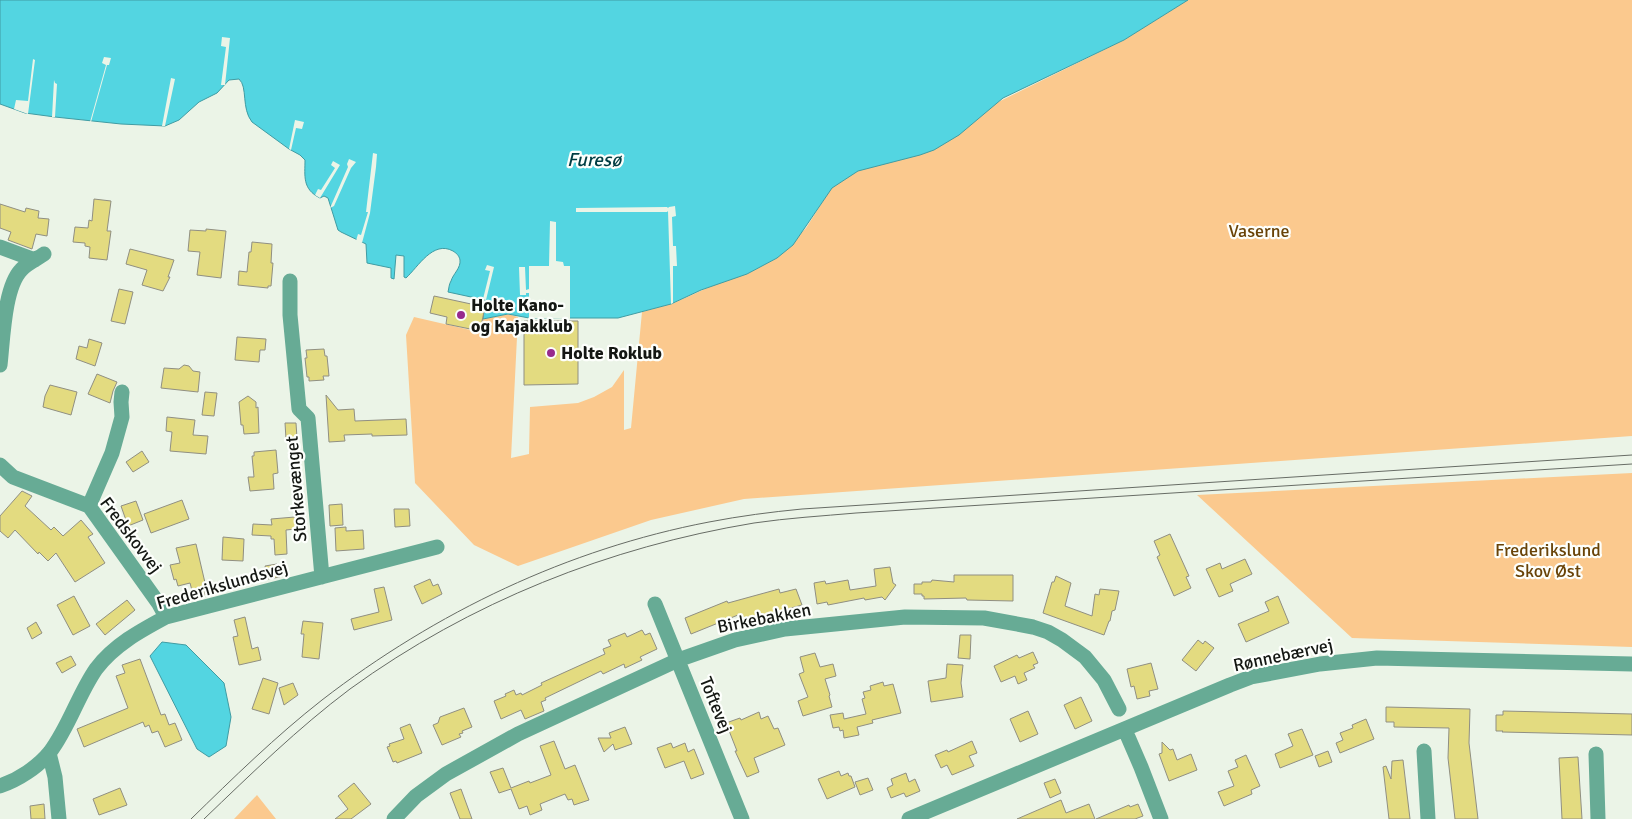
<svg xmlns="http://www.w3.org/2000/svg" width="1632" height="819" viewBox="0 0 1632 819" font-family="Signika,sans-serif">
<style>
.green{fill:#fbc98e}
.water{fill:#53d5e1;stroke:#409ca3}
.pier{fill:#ebf4e7}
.building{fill:#e3db80;stroke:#908f82}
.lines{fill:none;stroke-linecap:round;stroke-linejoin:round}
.minor{stroke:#67ab95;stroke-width:15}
.tram{stroke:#676c65;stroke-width:1}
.poi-dot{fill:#972b8d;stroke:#fdfffc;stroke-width:2}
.labels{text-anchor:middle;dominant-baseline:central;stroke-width:4.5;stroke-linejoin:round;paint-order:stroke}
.park-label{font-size:18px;fill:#694307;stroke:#fdfffc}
.poi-label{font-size:18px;font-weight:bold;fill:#141713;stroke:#fdfffc;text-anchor:start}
.street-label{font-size:18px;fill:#141713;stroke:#fdfffc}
.water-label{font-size:19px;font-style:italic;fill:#003d43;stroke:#fdfffc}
</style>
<rect width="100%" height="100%" fill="#ebf4e7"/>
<path class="green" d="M1188 0H1632V436L744 499 651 520 518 566 474 545 415 483 406 335 414 317 479 332 483 319 508 314 518 317 511 458 529 454 530 407 578 403 594 397 612 387 624 370V430L631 428 642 312 674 303 718 283 747 274 777 258 806 228 832 187 858 171 1124 40Z
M1632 473V647L1352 638 1197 495Z
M257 795 276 819H234Z"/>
<path class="water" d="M0 0H1188L1124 40 1003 98 959 135 934 150 920 155 858 171 832 188 793 245 777 258 747 274 701 290 671 304 618 318H529L508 314 483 319 485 300 448 292C449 288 449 284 451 281 453 274 461 268 460 260 459 255 456 253 453 251 433 240 418 267 406 278L404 277V256L396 255 394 279 391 278V268L367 263 366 244 341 232 338 230 328 198 324 196 320 198C302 189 305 176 305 160L300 155 289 149 252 122C241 108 248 87 239 79L229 80 217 93 199 102 179 120 165 126 121 124 55 117 25 113 0 104Z
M162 642 186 645 224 683 231 717 226 746 209 757 197 749 150 656Z"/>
<path class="pier" d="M222 37 230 38 225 85H221L226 47 221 46Z
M104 57 111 58 109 65H107L91 122H90L106 65 102 63Z
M33 59 35 60 28 114 14 109 16 100 28 101Z
M171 78 175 79 165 126H162Z
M54 80 55 83 57 84 55 117H52Z
M295 120 304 122 302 129 296 128 291 150 289 149Z
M373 153 377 154 376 167 370 213 362 243 356 241 358 234 361 235 368 212H366Z
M349 159 356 162 351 168 334 206 330 208 348 167 347 164Z
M333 161 340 165 320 198 315 195 318 189 321 190 335 168 331 165Z
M675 206 676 216 672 217 673 246H676L677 266H673V303L671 304 668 211 667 212H576V208L667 207 668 208 669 207Z
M550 221 556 222V261L563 262 564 266H570V319L529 318V293H526V295H520L519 267H525L526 290 529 289V266H549Z
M487 265 494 267 486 300 483 299 490 271 485 270Z"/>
<path class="building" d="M94 199 111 201 107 231H111L107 260 89 258 90 247 85 246V243L73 242 75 227 88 228 89 220 92 221Z
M0 204 25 212 26 208 39 211 38 218 49 219 47 236 36 234 32 249 8 240 11 232 0 228Z
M206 229 226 231 221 278 197 275 200 252 188 251 190 230 206 231Z
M252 242 272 244 271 263H273L271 286H268V288L238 285 239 271 247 272 249 252H251Z
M130 249 174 260 168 277H170L163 291 142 285 147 270 126 264Z
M119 289 133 292 125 324 111 321Z
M434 296 485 307 480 331 446 324 447 317 430 313Z
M524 321H578V384L524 385Z
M237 337 266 339 265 350H260L259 362 235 360Z
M89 339 102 343 95 366 76 359 79 346 87 348Z
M324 349 325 356H327L329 376H323L324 380 309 381V377H307L305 358H307L306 350Z
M184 365 189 366 193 371 200 372 198 392 161 388 164 368 179 369Z
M97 374 117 382 113 391 110 403 88 394Z
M50 385 77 392 71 415 43 407 45 396Z
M205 392 217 393 214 416 202 415Z
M326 395 338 410 354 409 355 421 406 419 407 435 372 436V434L344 435 345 441 329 442Z
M248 396 256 402V408L258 407 259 433 244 434 243 425H241L239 402Z
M167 417 195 420 193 435 208 436 206 454 170 451 172 432 166 431Z
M285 423H296L297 438 286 439Z
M276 450 278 473 273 474 274 489 250 491 248 477H254L252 456H254V452Z
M142 451 149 462 133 472 126 462Z
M22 491 32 496 25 506 51 530 54 527 63 536 81 520 93 534 88 537 105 563 75 582 56 553 48 561 39 552 38 554 15 530 8 538 0 531V516Z
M182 500 189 519 151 533 144 514Z
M136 501 143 520 128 526 121 506Z
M342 504 343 525 330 526 329 505Z
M394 509H409L410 526 395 527Z
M295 517 296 529 286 530 287 554 275 555 274 539H271V536L252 535 253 524 272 525 271 519Z
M346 527V531L363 530 364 549 336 551 335 528Z
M1170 534 1189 576 1186 577 1191 588 1174 596 1157 557 1160 555 1154 541Z
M223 537 244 539 243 561 222 560Z
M196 544 206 587 204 588 205 595 194 598 190 583 178 586 176 579 174 580 170 565 180 563 176 548Z
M1245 559 1252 574 1230 584 1233 591 1219 597 1206 569 1220 563 1222 569Z
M277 564 280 577 268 579 265 566Z
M890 567 893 583 896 585 885 600 882 597 865 600 864 598 828 605 827 602 817 604 814 583 825 581 826 584 848 580 850 590 876 586 874 569Z
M954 575H1013V601L967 600 966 598 924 599V596H922V594H914V584H922V582H931L932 580 954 582Z
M1056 576 1071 583 1065 606 1092 616 1095 594 1099 595 1100 589 1119 591 1115 610 1112 611 1110 621H1109L1104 635 1043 613 1052 582H1054Z
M430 579 433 586 438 584 442 594 422 604 414 586Z
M384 587 392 620 354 630 351 619 379 612 374 589Z
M779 589 780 593 796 589 802 605 741 622 738 615 691 634 685 618 727 601 728 603Z
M74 596 90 626 73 635 57 605Z
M1278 596 1289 623 1246 642 1238 624 1269 611 1265 602Z
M127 600 135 610 105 635 96 624Z
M245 617 252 649 258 647 261 660 239 665 233 637 238 636 234 620Z
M303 621 323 623 319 659 302 657 304 634H301Z
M36 622 42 633 32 639 27 628Z
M642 630 645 635 650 633 657 649 640 657 642 660 625 668 624 664 603 674 601 671 545 698 546 700 541 702 544 711 525 719 521 710 501 719 494 701 506 696 505 694 514 690 516 695 521 693 522 695 542 685 541 683 605 654 603 649 611 646 608 640 625 633 627 637Z
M960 635H971L970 659 958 658Z
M1198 640 1203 644 1205 641 1214 648 1196 671 1182 660Z
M1033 652 1038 663 1033 665 1035 668 1024 673 1027 680 1018 684 1015 676 1001 682 994 666 1017 655 1019 658Z
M815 653 820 667 833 664 836 676 825 679 830 695 829 696 832 707 803 716 798 701 808 697 799 674 804 672 800 657Z
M71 656 76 665 62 673 56 663Z
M140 659 161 715 165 714 169 725 175 723 182 740 165 747 158 731 152 733 149 725 145 727 143 722 84 747 77 729 128 708 116 676 125 673 122 665Z
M1151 663 1158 689 1149 691 1150 696 1137 699 1134 686 1131 687 1127 669Z
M947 664 963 665 961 683 963 697 931 702 928 681 946 678Z
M263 678 278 683 269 714 252 709Z
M883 682 884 686 893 684 901 713 872 720 873 723 857 727 859 735 844 738 843 730 840 731 839 727 833 728 830 715 843 713 844 719 866 714 862 699 865 698 863 692 871 690 870 686Z
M293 683 298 695 284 705 279 688Z
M1081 697 1092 721 1075 729 1064 705Z
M1386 707 1470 709 1469 743 1478 819H1455L1448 758 1449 728 1394 727V722H1386Z
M464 708 472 727 462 731 463 733 459 734 461 737 442 745 433 725 438 723 440 717Z
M1028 711 1038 734 1020 742 1010 719Z
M1503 711 1632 714V735L1502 732 1503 731H1496V715H1503Z
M759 712 761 719 768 716 774 729 778 728 785 745 754 758 759 772 747 777 735 751H737L726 723 740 718 741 720Z
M1366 719 1374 739 1340 753 1336 743 1343 740 1340 733 1353 728 1352 725Z
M410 724 422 753 397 763 396 761 393 762 387 747 390 746 389 744 404 739 400 728Z
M625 727 632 744 615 750 613 744 604 752 598 738H611L609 733Z
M1302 729 1313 755 1280 768 1275 754 1293 746 1288 734Z
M554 741 565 769 575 765 589 800 574 805 572 799 568 800 565 794 540 804 542 810 530 815 527 806 519 809 511 789 499 793 490 772 503 768 511 788 529 781 530 783 551 775 540 746Z
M972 741 977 753 969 756 974 766 952 775 947 765 941 768 935 755 947 750 948 752Z
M1162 742 1170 750 1173 749 1177 760 1191 754 1197 770 1169 781 1159 754 1162 753Z
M671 743 673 748 685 743 688 752 694 749 704 774 691 779 684 761 665 768 657 748Z
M1328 751 1332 762 1319 767 1315 756Z
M1246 755 1260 786 1251 790 1252 794 1224 806 1218 792 1234 786 1228 771 1238 767 1235 760Z
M1578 757 1582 819H1562L1559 758Z
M1403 760 1410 819H1389L1383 767 1386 766 1391 779 1392 761Z
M839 771 841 776 848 773 849 776H851L855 787 827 799 818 779Z
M906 773 909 782 915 779 920 791 906 797 904 793 891 798 887 788 893 785 891 779Z
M868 778 873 790 860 795 855 782Z
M1055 779 1061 793 1050 798 1044 783Z
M354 783 371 804 351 819H335L348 809 338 796Z
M120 788 127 805 99 815 93 799Z
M461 789 472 819H460L450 793Z
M1061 800 1066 813 1089 804 1095 819H1017Z
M44 804 45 819H31L30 806Z
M1138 804 1143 816 1135 819H1096L1129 805 1130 807Z"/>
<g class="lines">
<path class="minor" d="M0 247 35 260
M290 281V315L299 409 308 418 322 577
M0 365C3 340 4 288 21 270 27 263 37 259 44 254
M0 465 13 477 89 506 159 604 166 617
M89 506 112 453 122 417 121 402 122 392
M655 604 742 819
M1125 730 1141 767 1161 819
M1424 751 1428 819
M49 753 55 777 59 819
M1596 754 1598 819
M0 786C18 780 38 767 50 752 69 727 78 695 96 669 114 645 140 631 166 617L437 547
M394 819 416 796 446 774 518 734 678 660 735 640 785 629 905 617 984 618 1033 627 1048 632 1062 640 1085 657 1104 680 1119 709
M909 819 1230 685 1251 677 1320 664 1377 658 1632 664"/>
<path class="tram" d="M191 819C233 778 276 736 322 700 436 612 568 549 709 522 740 516 771 512 802 509L1632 455
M204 819C251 774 298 728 350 689 470 602 609 547 754 523 788 518 822 516 856 513L1632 464"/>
</g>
<g class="poi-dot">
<circle cx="461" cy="315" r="5"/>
<circle cx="551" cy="353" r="5"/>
</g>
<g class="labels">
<g class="park-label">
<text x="1259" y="231">Vaserne</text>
<text x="1548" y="550">Frederikslund<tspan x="1548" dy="21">Skov Øst</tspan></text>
</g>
<g class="poi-label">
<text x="471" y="305">Holte Kano-<tspan x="471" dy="21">og Kajakklub</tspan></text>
<text x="561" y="353">Holte Roklub</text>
</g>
<g class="street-label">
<text transform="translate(296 489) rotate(-95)">Storkevænget</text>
<text transform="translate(131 535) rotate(53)">Fredskovvej</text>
<text transform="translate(222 585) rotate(-16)">Frederikslundsvej</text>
<text transform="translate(764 618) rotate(-11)">Birkebakken</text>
<text transform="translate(1283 655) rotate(-12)">Rønnebærvej</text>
<text transform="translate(716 705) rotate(68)">Toftevej</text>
</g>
<g class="water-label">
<text x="594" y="160">Furesø</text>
</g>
</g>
</svg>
